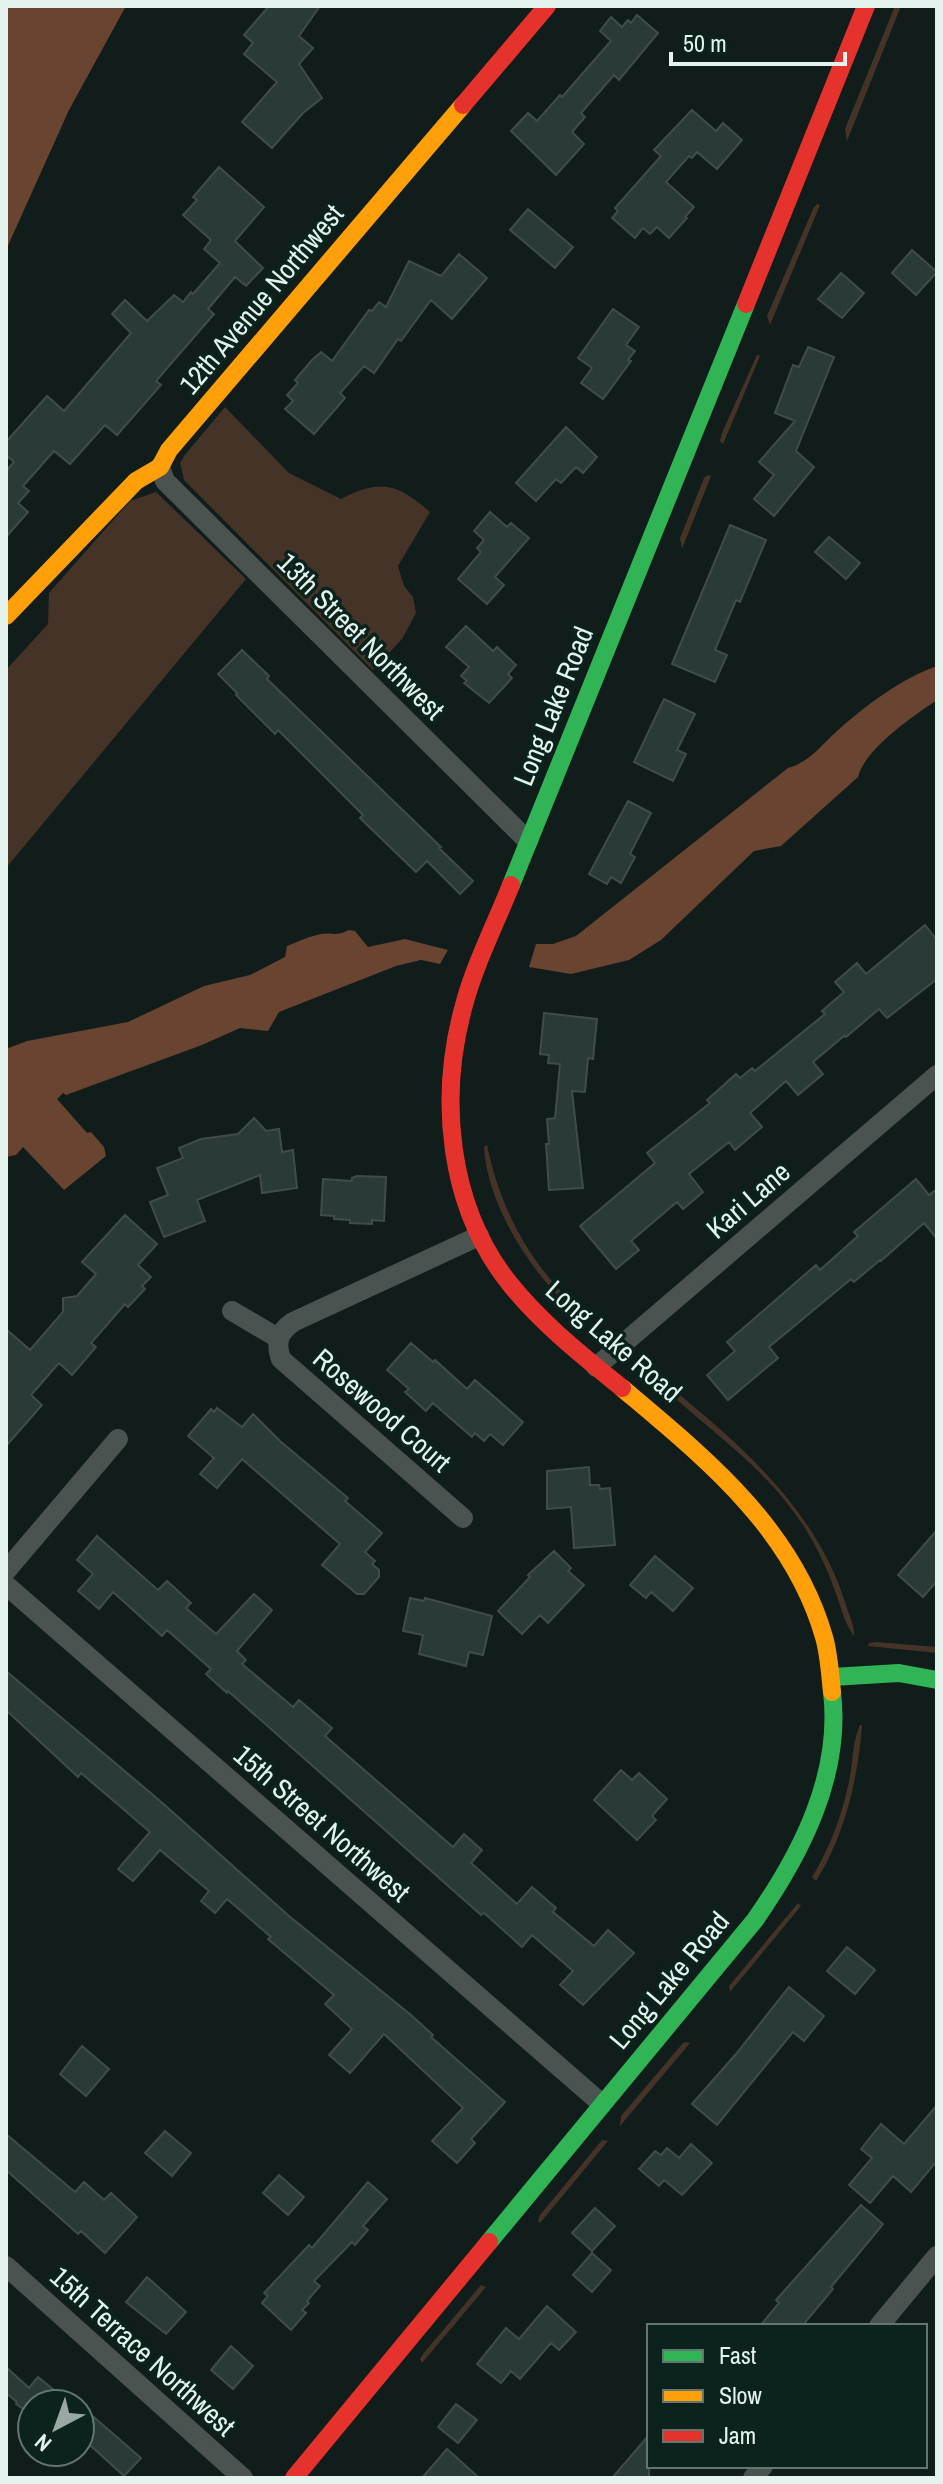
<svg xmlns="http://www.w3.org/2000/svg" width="943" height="2484" viewBox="0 0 943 2484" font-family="'Archivo Narrow',sans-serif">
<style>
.green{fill:#463328}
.water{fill:#684431}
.building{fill:#293a37;stroke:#414c49;stroke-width:2}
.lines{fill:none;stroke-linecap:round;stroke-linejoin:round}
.street{stroke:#4b5351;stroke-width:20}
.fast{stroke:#30b455;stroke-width:18}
.slow{stroke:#ff9f0a;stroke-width:18}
.jam{stroke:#e5322d;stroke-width:18}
.labels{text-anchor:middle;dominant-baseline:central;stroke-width:7;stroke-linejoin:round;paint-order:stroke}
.street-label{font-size:28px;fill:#e5f3ee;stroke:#0b221d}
</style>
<rect width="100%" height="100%" fill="#101d1a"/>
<path class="green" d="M895 6H901L847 141 845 129Z
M817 204 820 205 770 325 767 316 813 209Z
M757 355 760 356 723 444 720 441 722 433Z
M225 407 289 473 341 499C380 479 397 483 430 512L398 566 404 586 413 597 416 613 402 639 373 670 184 480 180 463 184 456Z
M708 475 711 476 682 549 680 538 704 478Z
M156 492 246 579 6 868V670L48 624 49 593 130 501Z
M487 1145C500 1208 528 1260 574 1305L571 1309C530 1271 487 1204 484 1147Z
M646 1367C726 1433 812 1499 845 1602 848 1613 855 1626 854 1636 844 1623 841 1606 835 1591 827 1568 816 1545 803 1525 760 1461 706 1429 653 1378Z
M876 1642 937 1647V1653L868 1646 869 1643Z
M860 1725H862C858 1779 845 1835 816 1881L812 1877C830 1848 842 1815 849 1782 853 1763 852 1743 860 1725Z
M798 1903 801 1906 730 1992 729 1986Z
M687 2042 690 2043 620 2126 621 2116 683 2043Z
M602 2140 608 2141 540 2223 538 2221 540 2215Z
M481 2285 486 2287 422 2363 420 2359 423 2354Z"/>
<path class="water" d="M6 6H126L69 110 6 250Z
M937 666V700C913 716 865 749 858 777L781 846 754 851 661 940 629 960 571 974 529 967 536 944H553L576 936 788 768C810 762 821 745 837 731 865 706 902 678 937 666Z
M349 930 355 931 368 947 405 939 448 950 440 964 421 960 396 966 279 1012 268 1031 240 1028 202 1045 66 1095 63 1093 57 1099 87 1133 91 1132 104 1147 106 1156 64 1190 23 1147 16 1155 6 1157V1049L27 1041 128 1022 204 986 250 975 285 957 287 946C297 942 310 936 321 934 334 932 334 937 349 930Z"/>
<path class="building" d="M269 6H320L299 36 313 48 299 64 322 98 303 113 272 148 242 122 277 82 244 54 253 43 244 35Z
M637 15 658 33 619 80 614 75 581 113 585 117 572 132 584 144 556 175 511 131 528 113 537 121 560 95 562 97 611 41 600 31 611 17 622 27 628 20 631 23Z
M692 110 716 131 723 123 742 140 717 169 697 152 692 158 689 156 666 182 694 207 685 217 687 218 669 238 657 227 650 234 643 228 635 238 612 218 618 211 615 208 661 156 654 150Z
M219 167 264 207 235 241 263 268 246 286 235 277 208 309 214 314 156 381 161 385 117 435 105 425 70 464 54 451 23 486 29 491 18 503 28 512 6 537V471L14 462 6 455V442L47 396 64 411 131 333 112 314 125 300 147 321 174 295 183 302 191 292 193 294 220 263 204 249 211 240 183 215 197 200 193 197Z
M528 209 573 247 555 268 510 230Z
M912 250 937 272 916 295 892 273Z
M459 254 487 278 452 319 431 300 401 341 398 339 374 373 364 366 340 393 345 398 314 434 285 409 293 401 287 395 298 383 295 380 312 360 321 352 332 361 369 310 372 311 379 302 386 307 409 261 441 276Z
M841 273 864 293 842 318 818 299Z
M613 309 639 327 626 345 635 351 628 360 631 361 603 399 581 383 592 368 578 358Z
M808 347 834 357 796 451 814 467 774 516 754 499 774 475 759 462 795 421 775 413 793 365 799 367Z
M566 427 597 457 583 473 576 467 561 483 556 479 536 501 516 483Z
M490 512 507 527 511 523 529 538 495 577 504 585 487 604 458 579 481 552 477 548 484 540 474 531Z
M730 525 766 540 740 602 736 600 715 650 727 655 715 682 672 664Z
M829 537 860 563 846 579 815 552Z
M466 626 493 651 497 647 516 665 508 674 512 678 489 703 464 683 467 681 461 676 469 667 446 647Z
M242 650 269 676 267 679 441 847 439 848 473 881 460 894 427 861 416 872 360 818 363 815 278 730 275 734 236 695 237 693 218 674Z
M664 699 695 714 677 750 686 754 673 781 634 762Z
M628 801 651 813 630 854 635 857 621 883 611 877 607 884 589 874Z
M925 925 937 940V979L887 1018 879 1009 846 1037 844 1036 813 1062 823 1074 798 1095 786 1081 750 1113 762 1127 735 1150 729 1142 689 1174 703 1192 683 1209 677 1202 631 1241 639 1250 616 1269 580 1226 655 1163 647 1153 710 1103 707 1100 736 1074 740 1078 752 1068 755 1071 825 1014 822 1011 844 992 835 982 857 963 866 974Z
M544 1013 597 1019 593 1059 588 1058 585 1092 572 1091 583 1188 549 1190 546 1144H549L547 1119 555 1118 560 1064 548 1063 549 1055 540 1054Z
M254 1118 266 1131 279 1129 282 1152 293 1150 297 1188 262 1193 260 1175 197 1200 205 1221 164 1237 150 1202 168 1195 157 1168 183 1158 179 1148 201 1139 238 1134Z
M357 1176 386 1177 384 1221 372 1220V1224L350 1223V1220L334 1219V1216L321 1215 323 1179 352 1181V1178Z
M916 1179 929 1195 937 1189V1239L924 1223 881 1261 880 1260 854 1282 851 1279 769 1347 778 1358 728 1400 707 1375 735 1351 727 1342 816 1265 820 1270 858 1236 854 1232Z
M125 1215 157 1244 138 1265 151 1277 142 1286 145 1289 128 1307 125 1304 91 1343 96 1347 72 1375 59 1363 31 1395 42 1405 6 1446V1329L30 1350 63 1312V1298L77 1296 96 1274 82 1262Z
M411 1343 433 1362 435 1360 467 1389 475 1380 523 1422 503 1445 490 1434 484 1441 475 1433 472 1437 433 1403 426 1411 405 1392 409 1389 387 1370Z
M217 1408 242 1427 253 1414 280 1441 348 1498 345 1501 382 1533 365 1552 375 1561 372 1564 379 1570V1577L364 1594H357L322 1565 340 1544 242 1459 217 1488 200 1474 214 1458 188 1436 211 1409 214 1412Z
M589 1467 590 1485H599L600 1489 610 1488 615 1545 574 1548 571 1507 547 1509V1471Z
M937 1530V1581L923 1597 898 1575Z
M97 1536 158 1590 167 1581 191 1603 186 1608 216 1634 254 1594 272 1610 237 1651 246 1660 242 1664 293 1707 299 1700 332 1728 325 1736 453 1847 464 1834 482 1850 471 1863 517 1904 532 1887 556 1908 553 1912 594 1946 608 1930 634 1953 583 2005 560 1985 573 1971 532 1935 522 1947 484 1913 481 1915 228 1691 227 1693 206 1674 211 1669 167 1630 162 1636 113 1592 99 1609 78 1591 93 1574 77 1560Z
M554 1551 571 1568 568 1571 584 1585 548 1623 540 1615 522 1634 498 1611 530 1577 528 1575Z
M655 1556 693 1588 673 1611 651 1592 646 1598 630 1585Z
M410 1598 424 1601 425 1598 492 1616 483 1655 469 1652 466 1666 419 1654 423 1635 403 1631Z
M6 1671 159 1800 289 1916 411 2015 433 2035 431 2037 505 2102 471 2139 475 2143 457 2163 432 2141 463 2108 384 2034 350 2073 329 2055 352 2029 325 2004 334 1995 268 1939 271 1937 227 1899 215 1913 201 1901 209 1891 160 1850 133 1881 118 1869 150 1832 81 1773 78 1777 6 1710Z
M621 1770 632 1780 639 1773 667 1799 652 1816 656 1820 637 1840 594 1800Z
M847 1947 875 1970 855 1994 827 1971Z
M789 1987 824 2016 804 2041 793 2032 717 2125 692 2104 736 2054Z
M82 2046 109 2069 86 2096 60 2074Z
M937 2105V2161L911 2192 893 2176 870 2203 849 2185 872 2158 861 2149 881 2124 904 2144Z
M165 2131 191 2153 172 2176 145 2153Z
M6 2134 75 2192 84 2182 104 2200 111 2193 137 2217 105 2253 81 2231 78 2234 6 2170Z
M691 2144 712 2163 682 2195 664 2180 659 2186 639 2169 655 2151 661 2155 667 2148 679 2158Z
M279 2175 304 2197 288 2215 263 2193Z
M368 2182 387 2199 363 2226 368 2230 355 2245 352 2242 314 2281 320 2286 307 2301 309 2303 302 2310 306 2313 291 2330 262 2303 268 2296 264 2293 309 2245 312 2248Z
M861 2205 883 2224 831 2287 833 2289 802 2326H760L779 2303 776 2300Z
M595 2208 615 2226 592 2251 572 2233Z
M592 2253 611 2270 592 2292 573 2275Z
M147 2277 186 2312 166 2334 126 2302Z
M547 2306 576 2332 559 2350 551 2343 520 2379 511 2371 501 2383 477 2364 506 2328 519 2339Z
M231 2346 253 2366 233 2389 211 2370Z
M6 2367 29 2388 38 2377 71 2404H32V2415L16 2404 17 2402 6 2393Z
M456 2404 477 2420 458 2443 438 2427Z
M80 2405 141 2458 124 2476 80 2436Z
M649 2435V2478H612Z
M447 2449 466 2466 479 2478H422Z"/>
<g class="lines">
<path class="street" d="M160 467 165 481 528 841
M232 1311 278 1338
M596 1367 937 1075
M463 1518 281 1359C275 1342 279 1332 293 1322L479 1236
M6 1571 118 1439
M6 1585 602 2104
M6 2266 243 2478
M879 2326 937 2256
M753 2478 763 2466"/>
<path class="fast" d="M511 885 746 304
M832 1677 899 1673 937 1680
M489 2242 755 1920C801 1854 842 1775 832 1692"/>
<path class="slow" d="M6 616 136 481 160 467 169 450 463 105
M622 1388C705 1458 793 1528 824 1637 829 1654 830 1674 832 1692"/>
<path class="jam" d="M463 105 547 6
M746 304 866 6
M511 885C495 925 475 964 464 1005 438 1098 448 1207 510 1284 542 1324 583 1356 622 1388
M294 2478 489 2242"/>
</g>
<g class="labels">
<g class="street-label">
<text transform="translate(261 299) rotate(-50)">12th Avenue Northwest</text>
<text transform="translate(361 636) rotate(45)">13th Street Northwest</text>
<text transform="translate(553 706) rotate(-68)">Long Lake Road</text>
<text transform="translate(748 1200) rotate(-41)">Kari Lane</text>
<text transform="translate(614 1341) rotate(41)">Long Lake Road</text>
<text transform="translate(382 1410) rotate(41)">Rosewood Court</text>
<text transform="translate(322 1823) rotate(41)">15th Street Northwest</text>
<text transform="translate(669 1980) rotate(-50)">Long Lake Road</text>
<text transform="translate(143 2351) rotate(42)">15th Terrace Northwest</text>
</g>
</g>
<rect width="943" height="2484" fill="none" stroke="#e5f3ee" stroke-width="16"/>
<rect x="647" y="2324" width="280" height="144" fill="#0b221d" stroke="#627671" stroke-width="2"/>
<rect x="663" y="2350" width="40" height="12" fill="#30b455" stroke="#627671" stroke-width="2"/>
<text x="719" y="2364" font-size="24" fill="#e5f3ee">Fast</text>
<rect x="663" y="2390" width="40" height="12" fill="#ff9f0a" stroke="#627671" stroke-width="2"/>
<text x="719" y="2404" font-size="24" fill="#e5f3ee">Slow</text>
<rect x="663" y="2430" width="40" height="12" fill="#e5322d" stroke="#627671" stroke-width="2"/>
<text x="719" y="2444" font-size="24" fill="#e5f3ee">Jam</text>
<g transform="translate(56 2428) rotate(221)"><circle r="38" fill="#0b221d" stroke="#627671" stroke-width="2"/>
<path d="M0-6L14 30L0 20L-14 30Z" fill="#9aa8a4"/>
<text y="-12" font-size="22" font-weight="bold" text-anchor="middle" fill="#e5f3ee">N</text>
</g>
<path d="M671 52v12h174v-12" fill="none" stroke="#e5f3ee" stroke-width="4"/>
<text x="683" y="52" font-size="24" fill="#e5f3ee" stroke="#0b221d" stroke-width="6" paint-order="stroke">50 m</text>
</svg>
